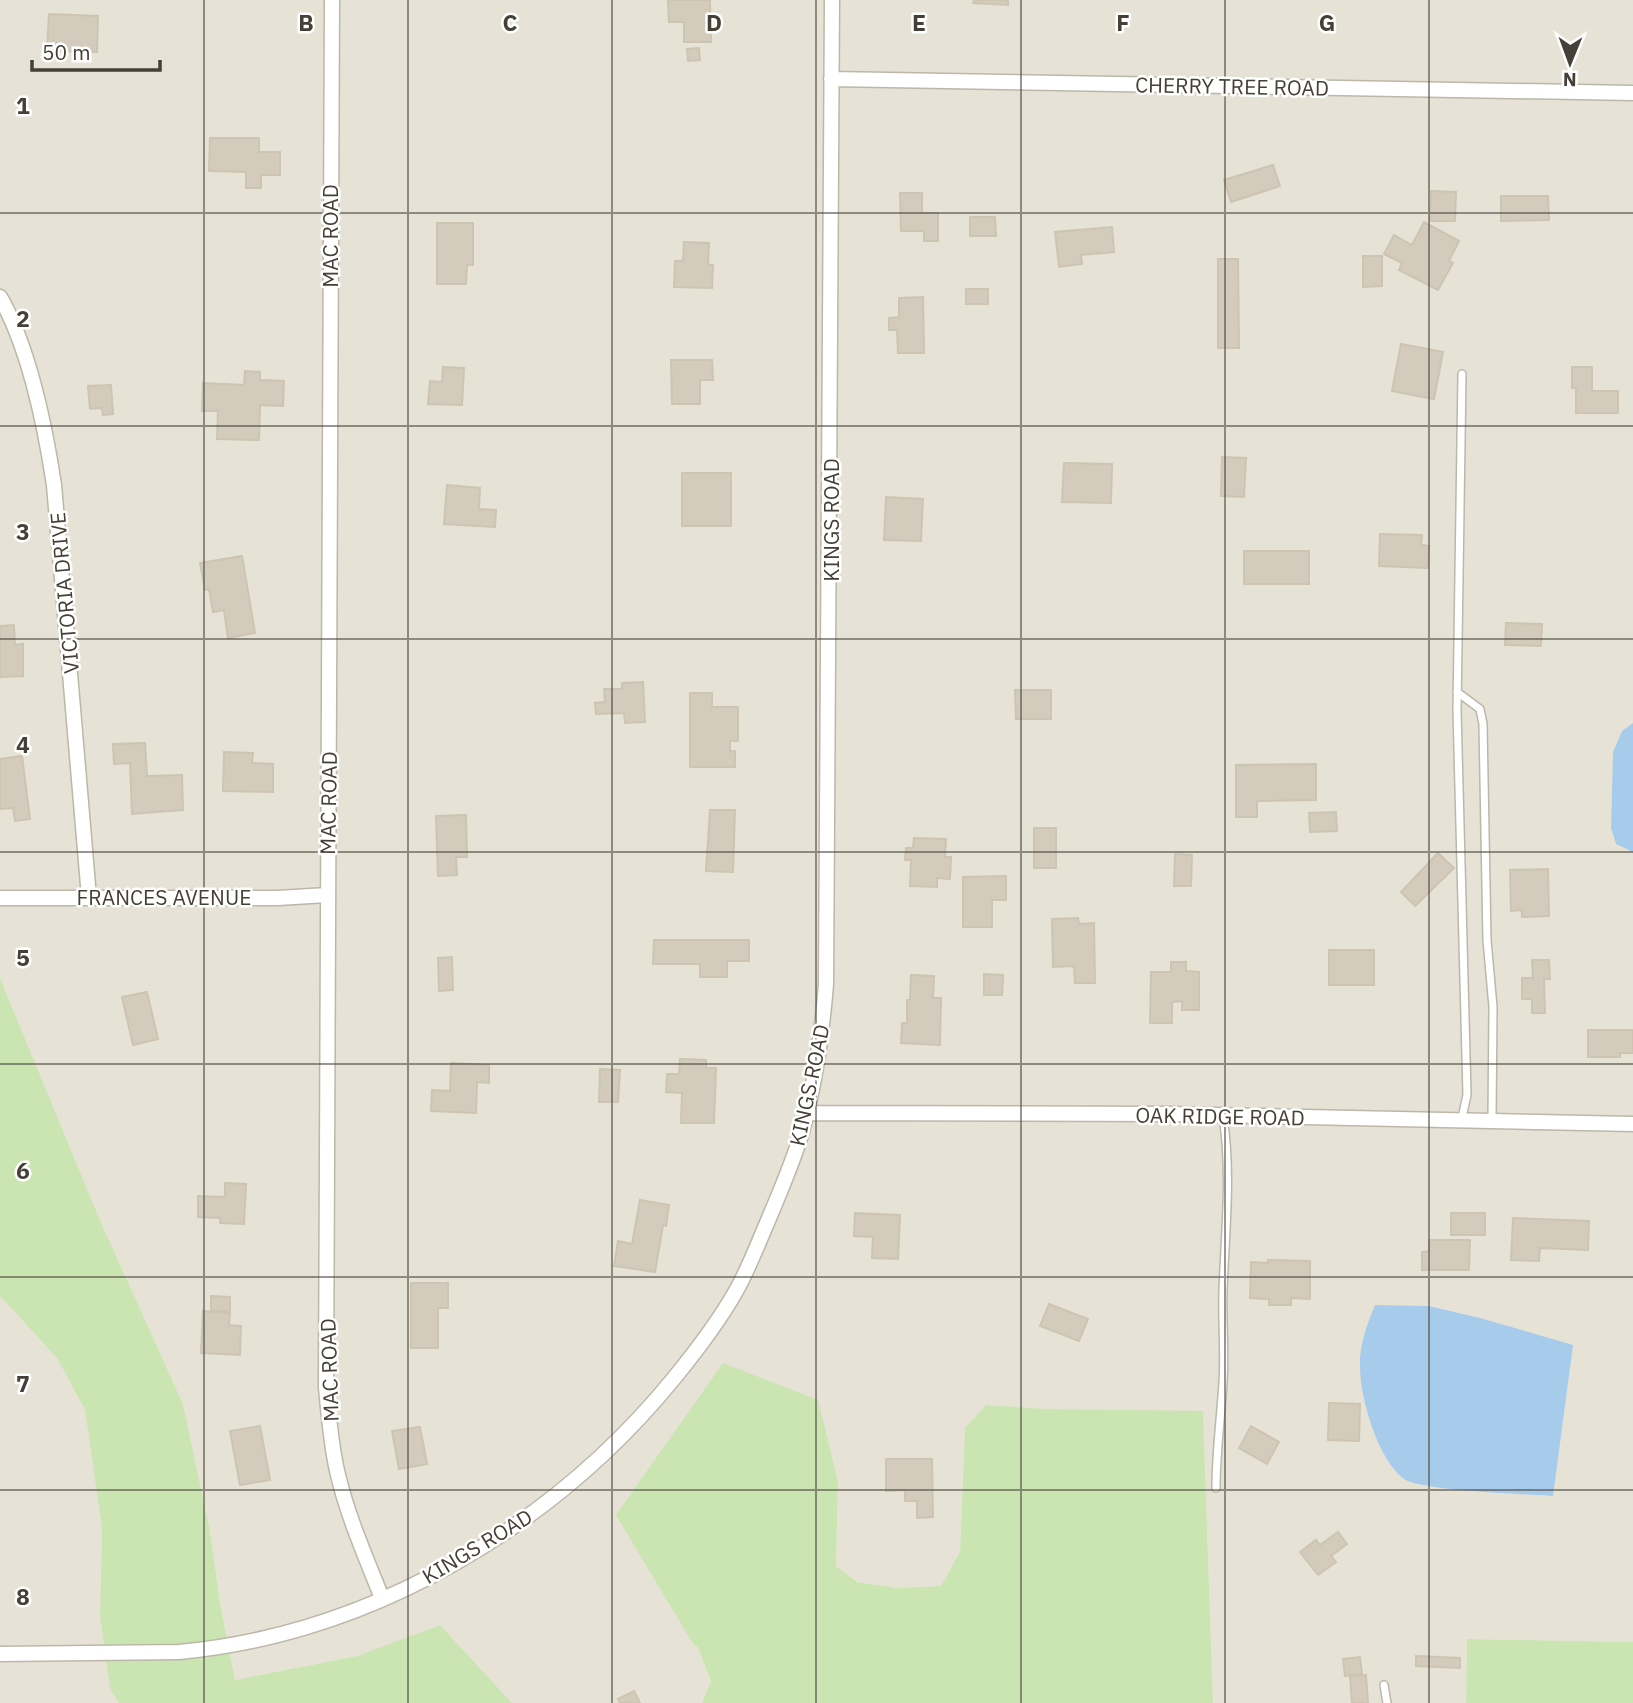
<svg xmlns="http://www.w3.org/2000/svg" width="1633" height="1703" viewBox="0 0 1633 1703" font-family="'IBM Plex Sans',sans-serif">
<style>
.residential{fill:#e6e2d5;fill-rule:evenodd}
.green{fill:#cae4b2}
.water{fill:#a7cbeb}
.building{fill:#d3ccbd;stroke:#cdc4b1;stroke-width:2}
.lines{fill:none;stroke-linecap:round;stroke-linejoin:round}
.service-casing{stroke:#bdb7aa;stroke-width:10}
.minor-casing{stroke:#bdb7aa;stroke-width:17}
.service{stroke:#fff;stroke-width:7}
.minor{stroke:#fff;stroke-width:14}
.grid{fill:none;stroke:#454036;stroke-width:2;stroke-opacity:0.55}
.labels{text-anchor:middle;dominant-baseline:central;stroke-width:5;stroke-linejoin:round;paint-order:stroke}
.street-label{font-size:21px;fill:#454036;stroke:#fff}
.grid-label{font-size:23px;text-anchor:middle;font-weight:bold;fill:#454036;stroke:#fff;stroke-width:5;stroke-linejoin:round;paint-order:stroke}
</style>
<rect width="100%" height="100%" fill="#f2efe7"/>
<path class="residential" d="M0 0H1633V723L1622 731 1613 752 1611 828 1616 844 1633 852V1642L1467 1639 1466 1703H1213L1203 1412 1048 1409 986 1405 965 1428 960 1552 941 1586 897 1588 857 1582 836 1566 838 1482 692 1642 698 1648 711 1683 702 1703H512L440 1625 357 1656 235 1680 220 1603 210 1531 183 1404 99 1218 0 978ZM1375 1305 1429 1306 1480 1318Z
M0 1296 57 1358 85 1410 102 1529 100 1616 110 1688 119 1703H0Z"/>
<path class="green" d="M0 978 99 1218 183 1404 210 1531 220 1603 235 1680 357 1656 440 1625 512 1703H119L110 1689 100 1616 102 1529 85 1410 57 1358 0 1296Z
M723 1363 818 1400 838 1482 836 1566 857 1582 897 1588 941 1586 960 1552 965 1428 986 1405 1048 1409 1203 1411 1213 1703H702L711 1682 698 1648 692 1642 616 1515Z
M1467 1639 1633 1642V1703H1466Z"/>
<path class="water" d="M1633 723V852L1616 844 1611 828 1613 752 1622 731Z
M1375 1305 1429 1306 1480 1318 1573 1345 1553 1496C1526 1494 1422 1491 1404 1479 1378 1460 1360 1398 1360 1367 1359 1346 1367 1325 1375 1305Z"/>
<path class="building" d="M668 0H710L711 42H684V22H669Z
M974 0H1008V5L973 3Z
M49 14 98 16 97 52 47 51Z
M699 48 700 60 688 61 687 49Z
M210 138H259V152H280V175H261V188H246V172L209 171Z
M1273 165 1280 186 1231 202 1224 180Z
M1431 191 1456 192 1455 221H1430Z
M900 193H922V213H938V241H924V231H901Z
M1501 196H1548L1549 220 1501 221Z
M970 217H995L996 236H970Z
M1424 222 1459 241 1449 261 1453 263 1438 290 1399 270 1402 263 1384 254 1394 235 1412 245Z
M437 223H473V265H467L466 284H437Z
M1112 227 1114 252 1081 255 1082 264 1059 267 1055 232Z
M684 242 709 243 708 265H713L712 288 674 287 675 261H683Z
M1363 256H1382V286L1363 287Z
M1218 259H1238L1239 348H1218Z
M966 289H988V304H966Z
M923 297 924 353H898L897 330H889V318L899 317V298Z
M1401 344 1443 352 1434 399 1392 391Z
M671 360H712L713 380H700V404H672Z
M443 367 464 368 462 405 428 404 430 381 442 382Z
M1572 367H1592V391H1618V413H1576V388H1572Z
M245 371 260 372V380L284 381 283 406 260 405 259 440 217 439 218 411H202L203 383 244 385Z
M111 385 113 414 103 415 102 408 90 409 88 386Z
M1222 457 1246 458 1244 497 1221 496Z
M1064 463 1112 464 1111 503 1062 502Z
M682 473H731V526H682Z
M447 485 480 488 479 509 496 510 495 527 444 524Z
M886 497 923 499 921 541 884 540Z
M1380 534 1422 535 1421 545 1429 546 1428 568 1379 566Z
M1244 551H1309V584H1244Z
M242 556 255 633 228 638 224 610 213 612 209 589 205 590 200 563Z
M1506 623 1542 624 1541 646 1505 645Z
M14 625 15 645 23 644V676L0 677V626Z
M643 682 645 722 625 723 624 713 596 714 595 703 605 702 604 689H622V683Z
M1015 690H1051V719H1016Z
M690 693H712V707H738V741H730V751H735V767H690Z
M145 743 147 776 182 775 183 810 132 814 130 763 114 764 113 744Z
M224 752 253 753 252 763 273 764V792L223 791Z
M22 756 30 819 15 821 13 808 0 809V759Z
M1316 764V800L1257 801V817H1236V765Z
M710 810H735L733 872 706 871Z
M1336 812 1337 831 1310 832 1309 813Z
M466 815 467 857H456L457 875 438 876 436 816Z
M1034 828H1056V868H1034Z
M914 838 946 839 945 857H951L950 879 937 878V887L910 886 911 860H905L906 848H913Z
M1438 853 1454 868 1415 906 1401 892Z
M1175 854 1192 855 1191 886H1174Z
M1548 869 1549 916 1522 917V910L1511 911 1510 870Z
M1006 876V900H992V927H963V877Z
M1078 918 1079 924 1094 923 1095 983H1075L1074 966 1053 967 1052 919Z
M654 940H749V961H727V977H700V964H653Z
M1329 950H1374V985H1329Z
M452 957 453 990 439 991 438 958Z
M1532 960H1549L1550 979H1544L1545 1013H1532V999H1522V978H1533Z
M1171 962H1186V971L1199 972V1010H1182V1001L1172 1002V1023H1150L1151 972H1171Z
M984 974 1003 975 1002 995H984Z
M911 975 934 976 933 998H941L940 1045 901 1043 902 1023H907V1000H910Z
M147 992 158 1039 133 1045 122 997Z
M1588 1030H1633V1053H1620V1057H1588Z
M680 1059 706 1060V1068H716L714 1123H681L682 1093 666 1092 667 1074H679Z
M451 1063 489 1065V1083L477 1082 476 1113 431 1111 432 1090 450 1091Z
M600 1069 620 1070 618 1102H599Z
M225 1183 246 1184 244 1224 220 1223V1218L198 1217V1196L225 1197Z
M640 1200 669 1205 666 1226 663 1225 655 1272 614 1266 618 1241 632 1244Z
M855 1213 900 1215 898 1259 872 1258 873 1237 854 1236Z
M1451 1213H1485V1235H1451Z
M1513 1218 1589 1221 1588 1250 1540 1248 1539 1261 1511 1260Z
M1429 1240H1470L1469 1270H1422V1252L1429 1251Z
M1268 1260 1310 1261V1299L1291 1298V1305H1269V1299L1250 1298 1251 1262 1268 1263Z
M411 1283H448V1308H438V1348H411Z
M211 1296 230 1297V1311H211Z
M1049 1304 1088 1319 1079 1341 1040 1326Z
M203 1311 230 1313 229 1325 241 1326 240 1355 201 1353Z
M1329 1403 1360 1404 1359 1441 1328 1440Z
M260 1426 270 1480 240 1485 230 1431Z
M1251 1426 1279 1442 1267 1464 1239 1448Z
M420 1427 427 1464 399 1469 392 1431Z
M886 1459H932L933 1517 917 1518V1501H905V1490L886 1491Z
M1338 1532 1347 1544 1331 1556 1336 1562 1318 1575 1300 1552 1316 1540 1320 1545Z
M1416 1656 1460 1658V1668L1416 1666Z
M1360 1657 1362 1674 1345 1676 1343 1659Z
M1366 1675 1368 1703H1352L1350 1676Z
M634 1691 640 1703H620L618 1699Z"/>
<g class="lines">
<g class="service-casing">
<path id="service" d="M1457 692 1480 709 1483 724 1487 940 1493 1007 1492 1120
M1461 1122 1467 1095 1457 710 1462 374
M1216 1488C1216 1452 1221 1417 1223 1382 1225 1352 1222 1321 1223 1291 1225 1231 1232 1176 1223 1116
M1384 1685 1387 1703"/>
</g>
<g class="minor-casing">
<path id="minor" d="M332 0 326 1388C329 1417 331 1447 338 1475 348 1517 366 1558 382 1598
M831 79 1633 93
M0 297C30 349 45 426 54 485L89 897
M0 898H278L327 895
M806 1113 1168 1114 1633 1124
M0 1654 179 1652C372 1634 554 1526 675 1377 697 1350 719 1321 736 1291 748 1270 757 1246 767 1223 779 1194 792 1165 801 1135 815 1086 822 1034 826 984L832 0"/>
</g>
<use href="#service" class="service"/>
<use href="#minor" class="minor"/>
</g>
<path class="grid" d="M204 0V1703M408 0V1703M612 0V1703M816 0V1703M1021 0V1703M1225 0V1703M1429 0V1703M0 213H1633M0 426H1633M0 639H1633M0 852H1633M0 1064H1633M0 1277H1633M0 1490H1633"/>
<g class="labels">
<g class="street-label">
<text transform="translate(1232 86) rotate(1)">CHERRY TREE ROAD</text>
<text transform="translate(330 236) rotate(-90)">MAC ROAD</text>
<text transform="translate(831 520) rotate(-90)">KINGS ROAD</text>
<text transform="translate(64 593) rotate(-95)">VICTORIA DRIVE</text>
<text transform="translate(328 803) rotate(-89)">MAC ROAD</text>
<text x="164" y="897">FRANCES AVENUE</text>
<text transform="translate(809 1085) rotate(-78)">KINGS ROAD</text>
<text transform="translate(1220 1116) rotate(1)">OAK RIDGE ROAD</text>
<text transform="translate(329 1370) rotate(-92)">MAC ROAD</text>
<text transform="translate(477 1546) rotate(-31)">KINGS ROAD</text>
</g>
</g>
<g class="grid-label">
<text x="306" y="31">B</text>
<text x="510" y="31">C</text>
<text x="714" y="31">D</text>
<text x="919" y="31">E</text>
<text x="1123" y="31">F</text>
<text x="1327" y="31">G</text>
<text x="23" y="114">1</text>
<text x="23" y="327">2</text>
<text x="23" y="540">3</text>
<text x="23" y="753">4</text>
<text x="23" y="966">5</text>
<text x="23" y="1179">6</text>
<text x="23" y="1392">7</text>
<text x="23" y="1605">8</text>
</g>
<g transform="translate(1570 63) rotate(181)" stroke="#ffffff" stroke-width="5" paint-order="stroke">
<path d="M0-5L12 26L0 18L-12 26Z" fill="#454036"/>
<text y="-10" font-size="19" font-weight="bold" text-anchor="middle" fill="#454036">N</text>
</g>
<path d="M32 60v10h128v-10" fill="none" stroke="#454036" stroke-width="3.5"/>
<text x="42" y="60" font-size="21" fill="#454036" stroke="#ffffff" stroke-width="5" paint-order="stroke">50 m</text>
</svg>
